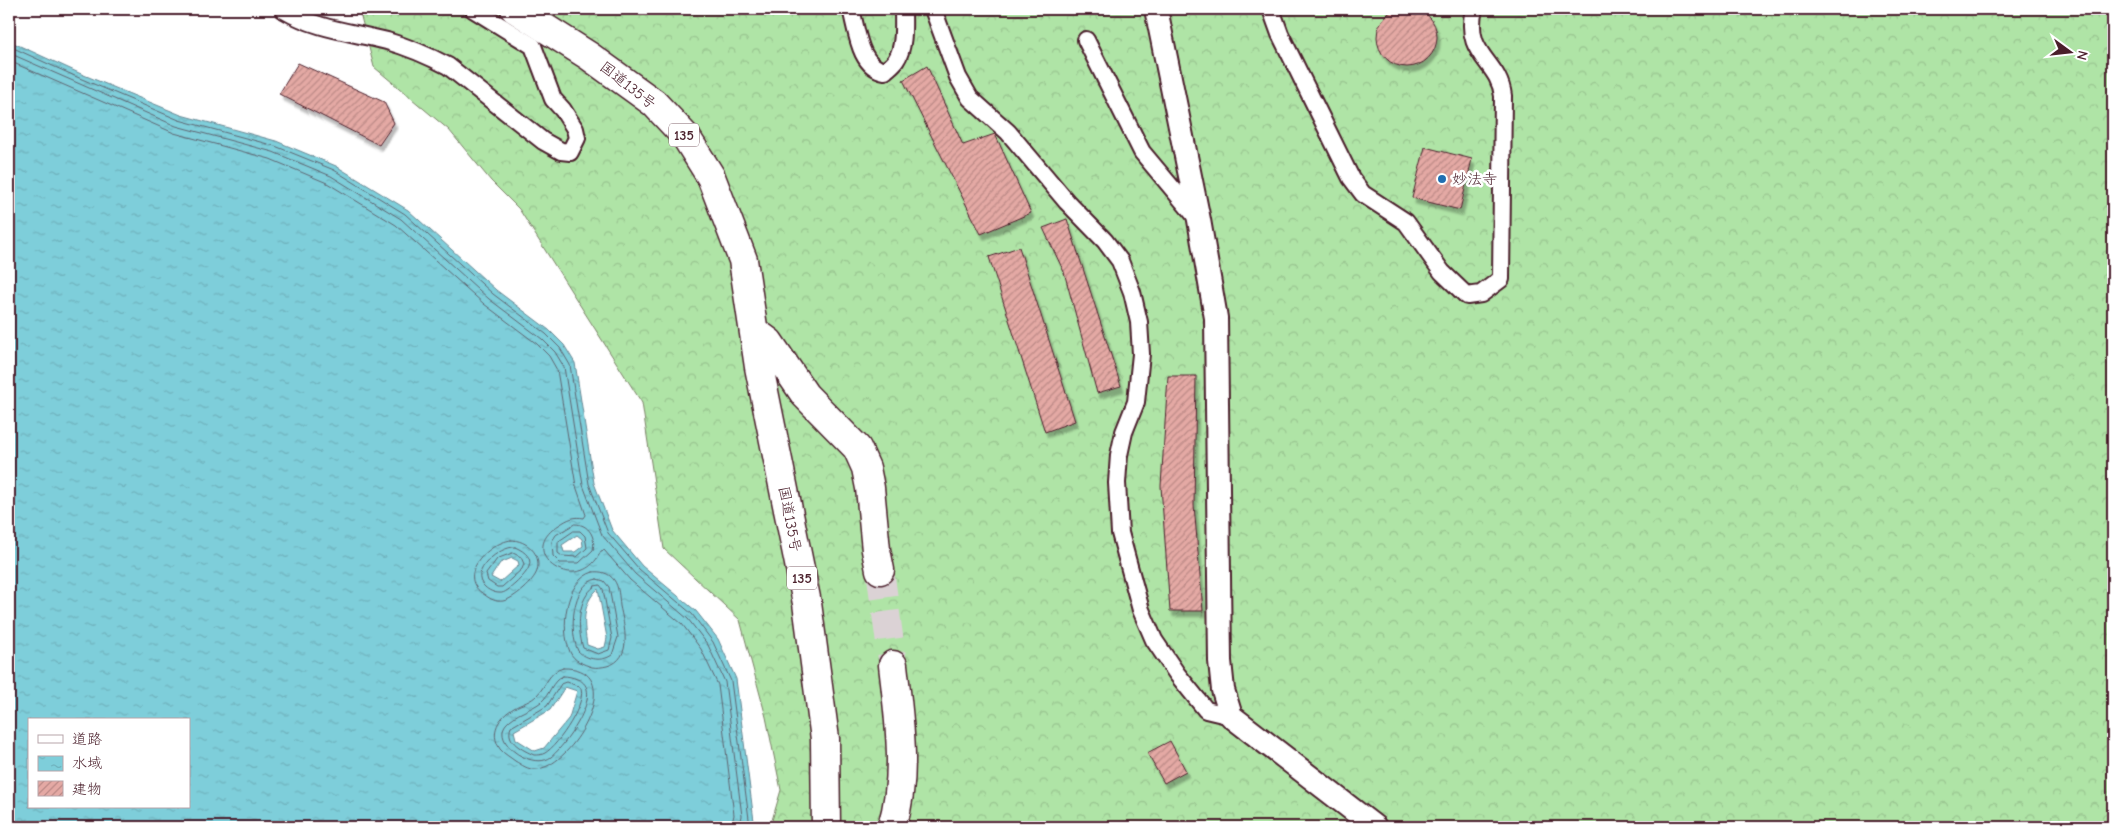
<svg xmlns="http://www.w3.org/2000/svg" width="2122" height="836" viewBox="0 0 2122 836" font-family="'Comic Neue','Klee One',sans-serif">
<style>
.forest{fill:url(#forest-crowns);stroke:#7c8268}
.water{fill:url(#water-ripples);stroke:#698894;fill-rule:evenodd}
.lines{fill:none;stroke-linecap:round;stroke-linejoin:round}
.shore{stroke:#5f6571;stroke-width:1}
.building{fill:url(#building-hatch);stroke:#4a1f2b;filter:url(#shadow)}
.highway-tunnel{stroke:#dbd2d5;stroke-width:28;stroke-dasharray:28 14;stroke-linecap:butt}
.street-casing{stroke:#4a1f2b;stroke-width:20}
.secondary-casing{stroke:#4a1f2b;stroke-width:26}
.highway-casing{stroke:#4a1f2b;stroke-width:31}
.street{stroke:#fff;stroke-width:16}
.secondary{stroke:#fff;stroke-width:22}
.highway{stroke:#fff;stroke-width:28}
.poi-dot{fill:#1f6fb2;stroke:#fff;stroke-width:2}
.labels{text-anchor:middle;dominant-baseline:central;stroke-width:5;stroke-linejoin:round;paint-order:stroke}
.shield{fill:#fff;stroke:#80626b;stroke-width:1}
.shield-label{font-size:14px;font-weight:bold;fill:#4a1f2b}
.street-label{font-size:15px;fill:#4a1f2b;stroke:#fff}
.poi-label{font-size:15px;fill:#4a1f2b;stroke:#fff;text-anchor:start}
</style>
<defs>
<pattern id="forest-crowns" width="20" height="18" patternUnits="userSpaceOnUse" patternTransform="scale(1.25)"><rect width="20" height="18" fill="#afe4a6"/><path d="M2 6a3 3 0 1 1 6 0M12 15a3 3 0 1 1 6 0" fill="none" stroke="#98c38f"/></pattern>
<pattern id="water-ripples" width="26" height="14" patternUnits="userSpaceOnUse" patternTransform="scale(1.25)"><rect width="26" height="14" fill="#7eceda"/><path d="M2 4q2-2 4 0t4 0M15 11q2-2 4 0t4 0" fill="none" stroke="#6eb0bb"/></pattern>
<pattern id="building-hatch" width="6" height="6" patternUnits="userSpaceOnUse" patternTransform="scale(1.25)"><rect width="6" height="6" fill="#e4a9a4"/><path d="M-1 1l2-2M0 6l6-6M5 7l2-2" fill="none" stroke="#bb8986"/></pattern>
<filter id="shadow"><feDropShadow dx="3" dy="5.5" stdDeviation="1" flood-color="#0004"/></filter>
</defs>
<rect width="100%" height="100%" fill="#fff"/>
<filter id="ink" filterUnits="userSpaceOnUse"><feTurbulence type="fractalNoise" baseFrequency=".02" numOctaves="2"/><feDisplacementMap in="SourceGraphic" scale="10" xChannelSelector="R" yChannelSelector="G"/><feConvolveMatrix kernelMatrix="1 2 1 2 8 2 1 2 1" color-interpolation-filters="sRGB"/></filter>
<g filter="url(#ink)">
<path class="forest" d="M359 9H2113V827H770L781 790 766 717 740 620 664 549 642 403 519 209 491 181 449 130 374 67Z"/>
<path class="water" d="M9 41 79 73 181 115 276 141 336 166 408 210 496 290 549 330 564 345 575 363 594 483 612 530 642 566 696 611 718 639 736 679 754 821 748 827H9ZM577 535 582 539 583 546 575 552H564L562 545ZM512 558 518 561 519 565 500 582 491 577 500 563ZM598 589 607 638 605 647 598 649 587 645C584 625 581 604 598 589ZM565 687 577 691 569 718 544 748 535 751 516 739 514 731 550 710ZM29 720H189V807H29Z"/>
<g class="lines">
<path class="shore" d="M9 46 77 77 179 120 275 146 334 170 405 214 493 294 546 334 560 348 570 365 589 484 608 533 639 569 692 614 713 642 731 681 749 819 745 827
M9 53 176 126 273 152 331 176 401 219 489 299 542 339 555 352 564 367 583 485 602 535 635 574 688 619 708 645 725 682 742 816 739 827
M9 61 174 133 270 159 327 183 396 225 484 304 537 344 549 356 557 370 576 486 586 515 584 518C574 516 568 519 559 525 512 554 580 599 601 551L604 550 630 580 682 624 701 649 718 685 734 815 731 827
M575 524C589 524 596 537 593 550L579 563H560L553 556 552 541 556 535Z
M574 531H580L585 536 587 548 577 557 562 556 558 553V542Z
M511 540C527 540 542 554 537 571 534 581 514 599 503 601 496 602 490 599 485 595 454 577 488 543 511 540Z
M515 547C540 558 529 571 515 584 510 588 505 594 499 593 494 593 488 590 485 587 467 572 500 546 515 547Z
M513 553 521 557 524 564 522 569 502 587H497L488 581 486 574 497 559Z
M593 572C601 571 609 573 614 580 619 587 619 597 620 606 624 625 634 659 607 666 602 667 597 668 592 667 583 664 574 661 570 652 560 628 565 580 593 572Z
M597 579 604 581 609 587 618 637 612 655C602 662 587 660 578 651 569 632 571 583 597 579Z
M595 586 600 585 603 589 612 638 609 650 598 654 583 648C577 627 577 599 595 586Z
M563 668C631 666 573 768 536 769 528 770 522 765 515 761 510 757 504 754 500 749 489 732 499 717 514 708 521 704 532 701 537 695 547 685 548 672 563 668Z
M563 676C568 676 572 677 577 679 607 689 565 746 551 757 533 771 491 743 506 724 515 713 531 710 541 702 550 695 551 681 563 676Z
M567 682 580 687C589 700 558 746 545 753 542 755 537 755 534 755 523 750 505 742 511 727L547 706 561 684Z"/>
</g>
<path class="building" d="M1377 37a30 30 0 1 1 60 0a30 30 0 1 1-60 0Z
M298 63 384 102 394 123 379 145 279 94Z
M927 66 963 145 995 134 1031 213 981 234 903 80Z
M1425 147 1472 159 1460 210 1412 198Z
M1067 219 1121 386 1097 393 1064 272 1043 228Z
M1019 247 1075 421 1045 432 989 257Z
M1168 376H1196L1194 505 1203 611H1170L1161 486Z
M1170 741 1186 771 1164 783 1147 753Z"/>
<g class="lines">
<path class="highway-tunnel" d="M880 570 893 665"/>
<g class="street-casing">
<path id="street" d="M851 9C857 30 859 67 885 71 888 68 894 64 896 60 905 47 903 24 903 9
M933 9 958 77 970 98 1008 132 1067 202 1105 241 1120 261 1132 292 1139 322 1141 354 1136 402 1124 432 1119 455 1117 483 1120 533 1141 610 1154 640 1177 674 1206 710 1231 716
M1271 9 1280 34 1351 178 1363 194 1406 222 1442 272 1467 296 1481 294 1501 279 1503 96C1499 60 1463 56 1474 9
M284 10C316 29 352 32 387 41 408 47 429 56 448 66L543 141 561 151 570 152 577 138 575 129 563 110 553 99 533 46 473 9
M1086 40 1142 152 1198 219"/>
</g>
<g class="secondary-casing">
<path id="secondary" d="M1156 9 1199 220 1216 318 1220 661 1223 690 1231 716 1375 827"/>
</g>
<g class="highway-casing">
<path id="highway" d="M515 9 589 56 654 103 686 137 711 177 743 260 759 367 807 603 825 739 826 827
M754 331 769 342 805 395 857 448 866 468 870 488 876 550 880 570
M892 827C908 774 899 719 893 665"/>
</g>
<use href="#street" class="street"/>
<use href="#secondary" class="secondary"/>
<use href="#highway" class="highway"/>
</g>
</g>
<circle class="poi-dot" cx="1442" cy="179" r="5"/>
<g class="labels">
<g class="shield">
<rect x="669" y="123.5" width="30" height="23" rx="4"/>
<rect x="787" y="566.5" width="30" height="23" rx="4"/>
</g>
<g class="shield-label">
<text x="684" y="135">135</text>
<text x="802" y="578">135</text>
</g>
<g class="street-label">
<text transform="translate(628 85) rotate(38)">国道135号</text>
<text transform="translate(790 519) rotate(79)">国道135号</text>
</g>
<g class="poi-label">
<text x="1452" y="179">妙法寺</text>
</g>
</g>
<rect width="2122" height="836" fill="none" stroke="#fff" stroke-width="30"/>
<rect x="15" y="15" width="2092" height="806" fill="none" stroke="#4a1f2b" stroke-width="2" filter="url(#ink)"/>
<rect x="28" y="718" width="162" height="90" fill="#ffffff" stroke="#b7a5aa"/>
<rect x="38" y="735" width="25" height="8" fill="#ffffff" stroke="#b7a5aa"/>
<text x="72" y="744" font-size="15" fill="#4a1f2b">道路</text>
<rect x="38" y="756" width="25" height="15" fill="url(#water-ripples)" stroke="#b7a5aa"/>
<text x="72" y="768" font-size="15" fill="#4a1f2b">水域</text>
<rect x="38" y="781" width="25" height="15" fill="url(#building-hatch)" stroke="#b7a5aa"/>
<text x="72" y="794" font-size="15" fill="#4a1f2b">建物</text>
<g transform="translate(2070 52) rotate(105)" stroke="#ffffff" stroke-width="4" paint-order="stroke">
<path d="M0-4L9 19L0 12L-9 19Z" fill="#4a1f2b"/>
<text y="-8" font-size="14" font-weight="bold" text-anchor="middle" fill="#4a1f2b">N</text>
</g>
</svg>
